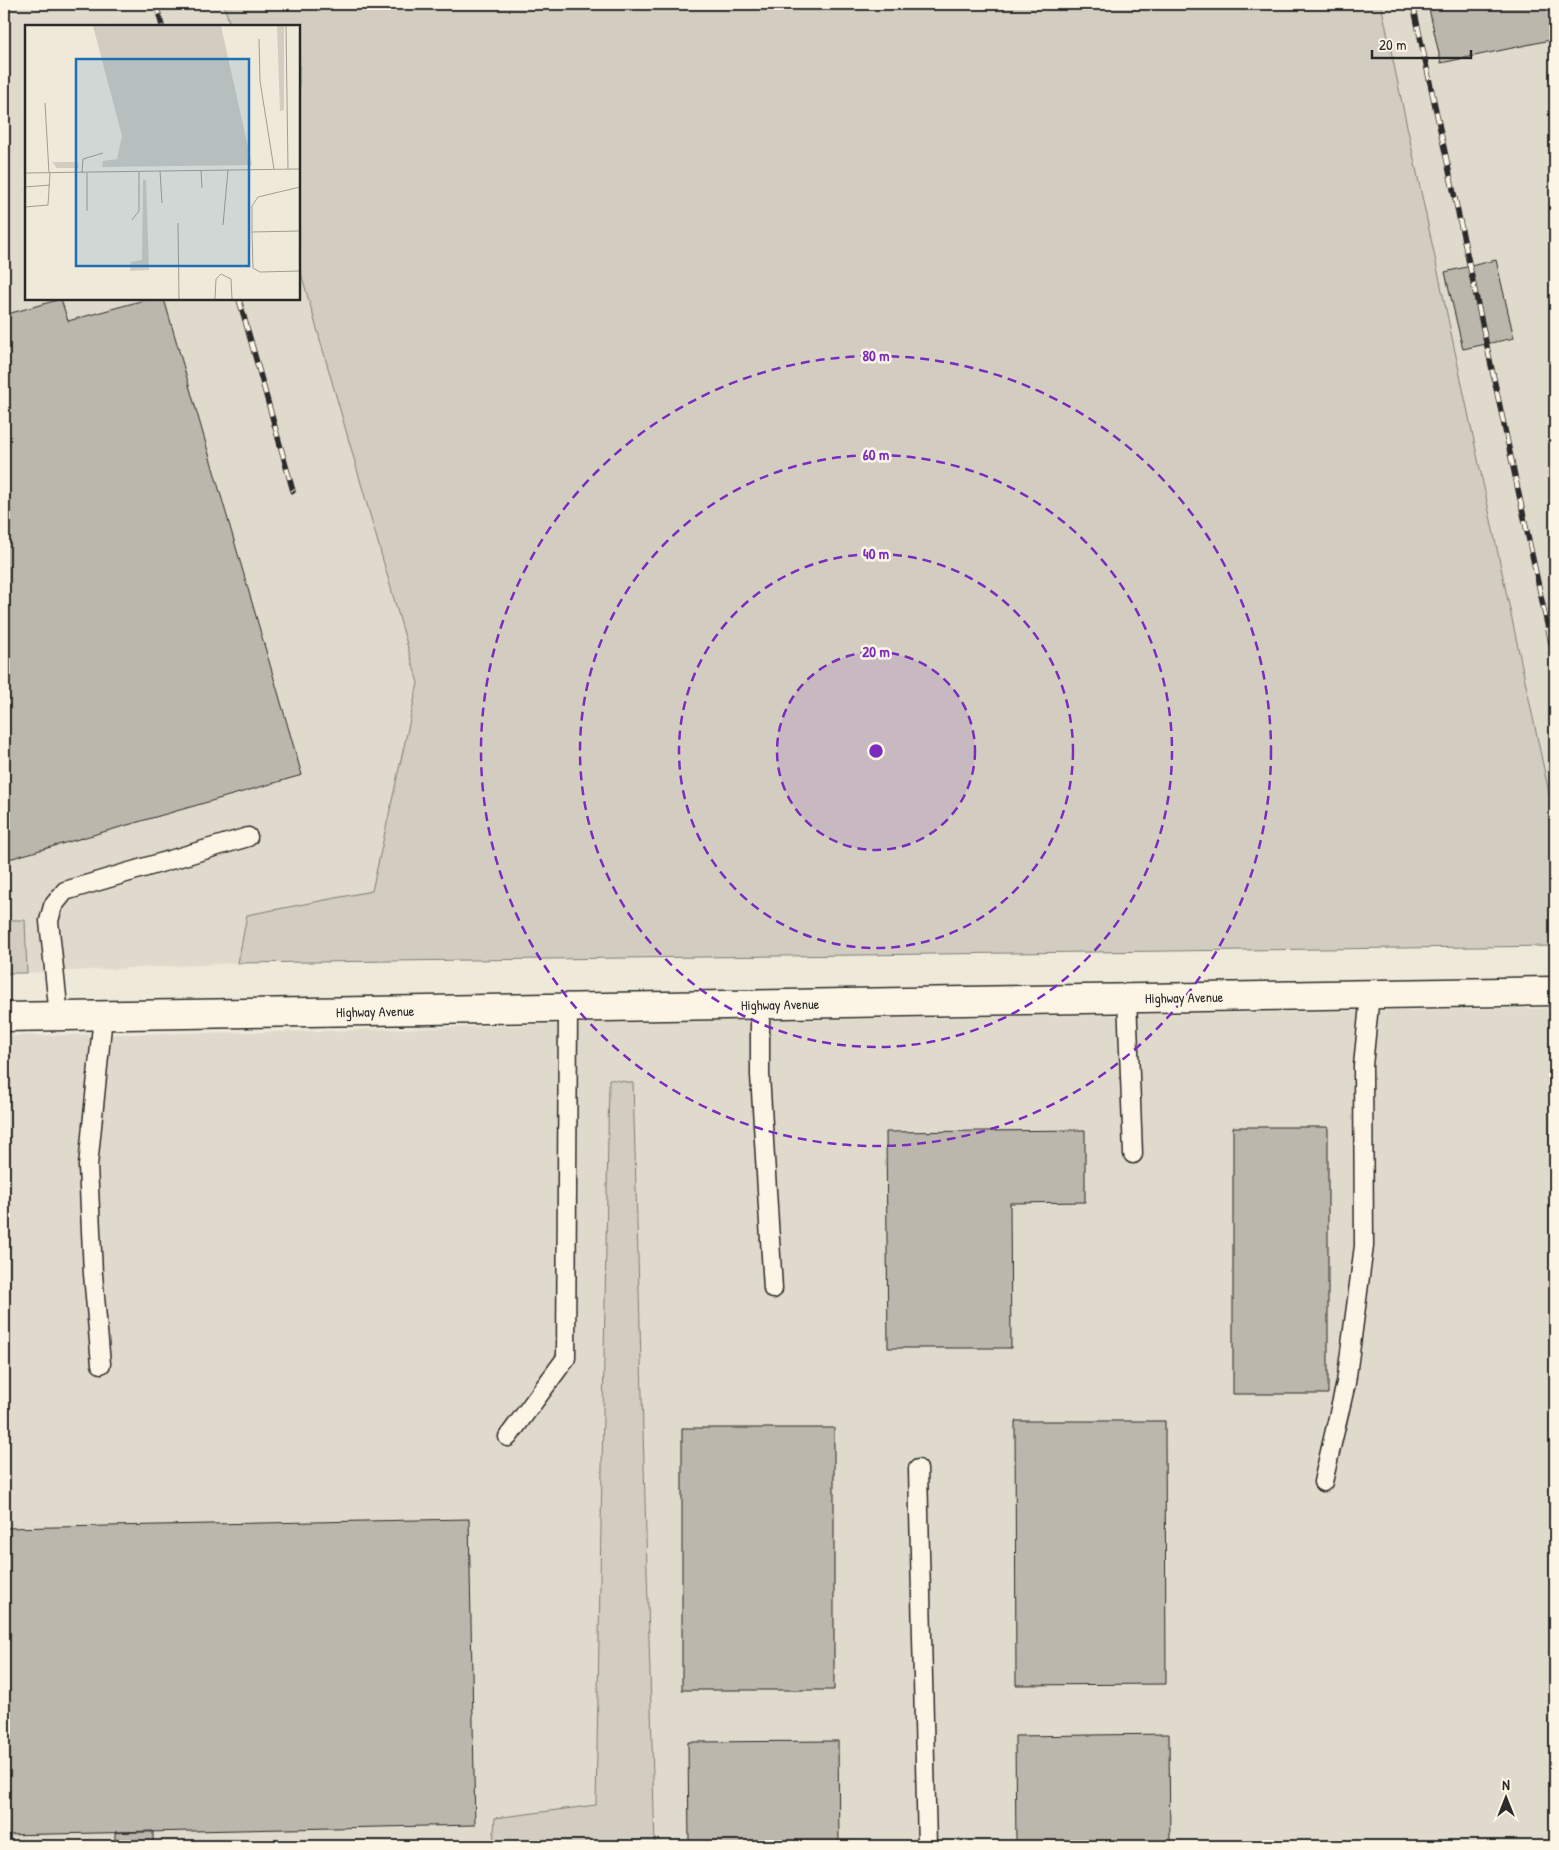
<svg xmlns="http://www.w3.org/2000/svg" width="1559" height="1850" viewBox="0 0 1559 1850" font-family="'Patrick Hand',sans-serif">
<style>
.built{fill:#e0dacc}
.green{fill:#d2cdc0;stroke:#7e7c76}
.building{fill:#bcb7ac;stroke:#2b2b2b}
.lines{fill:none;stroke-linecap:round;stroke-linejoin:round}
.service-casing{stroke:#2b2b2b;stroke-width:21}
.minor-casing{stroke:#2b2b2b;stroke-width:31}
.service{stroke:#fcf5e5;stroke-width:18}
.minor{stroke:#fcf5e5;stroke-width:28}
.rail-casing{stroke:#2b2b2b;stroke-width:5.5}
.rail{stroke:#fcf5e5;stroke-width:4;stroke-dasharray:11;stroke-linecap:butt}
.ring{fill:none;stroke:#7b2cbf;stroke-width:2.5;stroke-dasharray:9 6}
.labels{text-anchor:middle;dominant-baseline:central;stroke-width:5;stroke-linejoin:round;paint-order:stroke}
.street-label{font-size:14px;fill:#2b2b2b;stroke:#fcf5e5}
.inset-road{fill:none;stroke:#a19d94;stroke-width:1}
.view{fill:#1f6fb2;fill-opacity:0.15;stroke:#1f6fb2;stroke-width:2.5}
.inset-edge{fill:none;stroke:#2b2b2b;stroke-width:2.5}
.centre{fill:#7b2cbf;stroke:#fcf5e5;stroke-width:2.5}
.ring-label{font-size:15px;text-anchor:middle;font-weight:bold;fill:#7b2cbf;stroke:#fcf5e5;stroke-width:5;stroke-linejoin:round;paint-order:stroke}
</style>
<rect width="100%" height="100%" fill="#efe9da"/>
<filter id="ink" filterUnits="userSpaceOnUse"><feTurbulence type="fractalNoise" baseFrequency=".02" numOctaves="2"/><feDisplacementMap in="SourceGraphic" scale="10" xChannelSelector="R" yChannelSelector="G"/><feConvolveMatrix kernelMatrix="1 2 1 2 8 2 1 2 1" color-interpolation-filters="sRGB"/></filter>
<g filter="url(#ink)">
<path class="built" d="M4 4H224L230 26H26V299H299V266L418 683 372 892 247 915 238 963 27 973 25 920H4Z
M1381 4H1555V821Z
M1555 1008V1846H655L633 1083 609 1079 596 1806 495 1818 493 1846H4V1036L320 1031 607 1023Z"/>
<path class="green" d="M224 4H1381L1555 821V946L238 963 247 915 372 891 418 683 299 266V26H230Z
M4 920H25L27 973H4Z
M609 1079 633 1083 655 1846H493L495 1818 596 1805Z"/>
<path class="building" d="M1428 4H1555V39L1441 63Z
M1496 260 1514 338 1463 349 1445 272Z
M61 299 68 321 148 299H164L302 775 9 859 4 840V315Z
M1233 1127H1328V1394H1233Z
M1085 1130V1202L1010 1203 1011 1348H888L886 1132Z
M1015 1421H1165L1166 1684 1016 1685Z
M682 1428H834V1690H682Z
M469 1519 475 1825 4 1835V1528Z
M1169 1734 1170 1846H1016L1015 1736Z
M838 1741 839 1846H689L688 1742Z
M153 1831V1846H115V1832Z"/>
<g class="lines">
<g class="service-casing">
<path id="service" d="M1127 998 1133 1154
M760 1004V1075L773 1289
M59 1016 49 921 53 906 65 891 248 837
M101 1364 93 1274 88 1166 103 1016
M508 1437 566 1358 568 1008
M918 1469 927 1846
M1323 1482 1346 1383 1364 1246 1363 1066 1370 994"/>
</g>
<g class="minor-casing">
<path id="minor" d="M4 1017 1555 991"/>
</g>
<use href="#service" class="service"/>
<use href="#minor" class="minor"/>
<g class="rail-casing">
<path id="rail" d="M156 4 162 26
M1413 4 1555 661
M239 299 293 491"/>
</g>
<use href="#rail" class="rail"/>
</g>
</g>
<circle cx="876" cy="751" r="99" fill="#7b2cbf" fill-opacity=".12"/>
<g class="ring">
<circle cx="876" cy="751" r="99"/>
<circle cx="876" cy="751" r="197"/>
<circle cx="876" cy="751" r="296"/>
<circle cx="876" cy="751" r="395"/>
</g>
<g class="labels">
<g class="street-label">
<text transform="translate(1184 997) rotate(-1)">Highway Avenue</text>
<text transform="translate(780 1004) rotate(-1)">Highway Avenue</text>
<text transform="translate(375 1011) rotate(-1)">Highway Avenue</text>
</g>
</g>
<g transform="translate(25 25)">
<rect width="275" height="275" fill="#efe9da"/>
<path d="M68 1H196L227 140 77 142 78 136 92 134 97 111ZM252 1H259V85L255 86ZM53 137 54 143H32L27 137ZM118 155H121L124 245 105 246 106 237 117 235Z" fill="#d2cdc0"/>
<path class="inset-road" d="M261 1 263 144M234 14 235 56 249 144M20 78 24 148M135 146 137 178M176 146 177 163M0 148 275 144M57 148 58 134 78 128M0 162 25 160M275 162 233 172 227 181V207L228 243 235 247 275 246M0 182 23 180 25 148M62 186V148M107 195 114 186V147M153 198 154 274M198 200 203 145M227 207 275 206M190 274 191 254 196 249 206 254 207 274"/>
<path class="view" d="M51 34H224V241H51Z"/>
<rect width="275" height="275" class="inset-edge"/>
</g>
<circle cx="876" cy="751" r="8" class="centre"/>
<g class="ring-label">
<text x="876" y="361">80 m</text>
<text x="876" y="460">60 m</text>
<text x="876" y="559">40 m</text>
<text x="876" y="657">20 m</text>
</g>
<rect width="1559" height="1850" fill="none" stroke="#fcf5e5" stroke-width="20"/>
<rect x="10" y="10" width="1539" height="1830" fill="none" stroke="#2b2b2b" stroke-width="2" filter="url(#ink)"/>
<g transform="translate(1506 1798)" stroke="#fcf5e5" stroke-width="4" paint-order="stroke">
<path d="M0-4L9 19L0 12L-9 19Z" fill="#2b2b2b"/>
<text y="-8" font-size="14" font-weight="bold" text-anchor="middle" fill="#2b2b2b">N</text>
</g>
<path d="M1372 50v8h99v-8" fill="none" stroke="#2b2b2b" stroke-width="2.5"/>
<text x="1379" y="50" font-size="15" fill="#2b2b2b" stroke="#fcf5e5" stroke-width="4" paint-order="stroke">20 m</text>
</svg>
